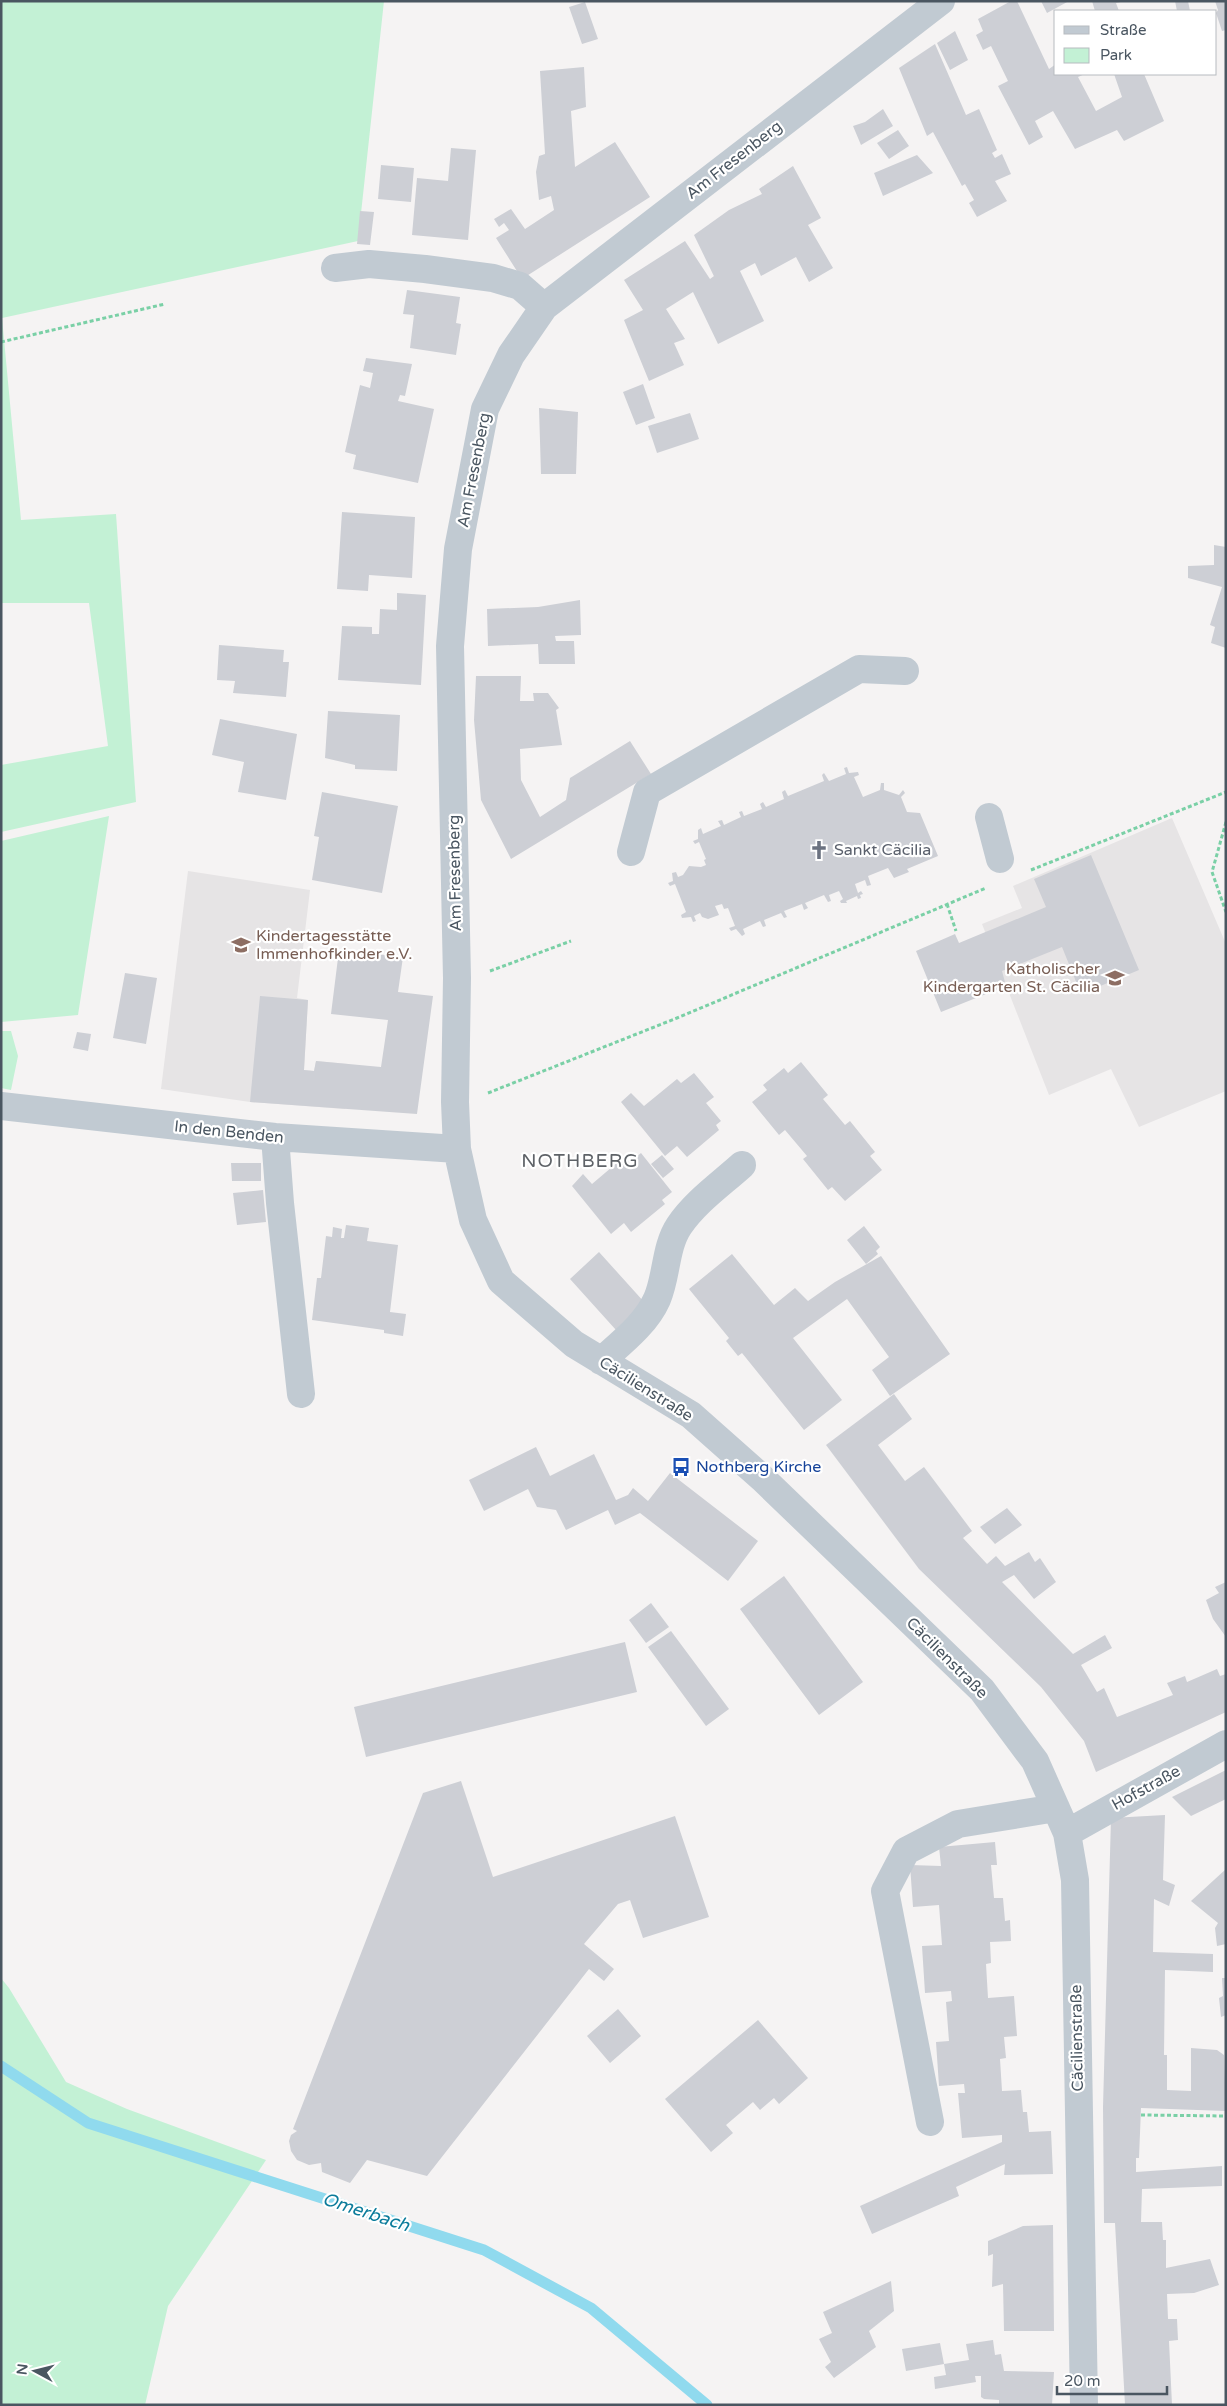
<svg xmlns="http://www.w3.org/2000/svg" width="1227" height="2406" viewBox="0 0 1227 2406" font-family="'Varela Round',sans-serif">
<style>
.education{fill:#e6e4e5}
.green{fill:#c3f1d5}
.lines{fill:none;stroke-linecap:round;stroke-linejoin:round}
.stream{stroke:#90daee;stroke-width:11}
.building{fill:#cdcfd5}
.path{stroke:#7ad0a6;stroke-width:3;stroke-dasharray:4 2.5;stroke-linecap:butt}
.minor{stroke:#c1cad2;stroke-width:28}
.labels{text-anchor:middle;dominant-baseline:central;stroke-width:4.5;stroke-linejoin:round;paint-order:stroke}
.street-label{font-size:16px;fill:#4a5661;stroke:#fff}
.worship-label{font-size:16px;fill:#5b616d;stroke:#fff;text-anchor:start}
.education-label{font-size:16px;fill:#785e54;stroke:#fff;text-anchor:start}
.transit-label{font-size:16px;fill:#164399;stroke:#fff;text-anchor:start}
.water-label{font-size:18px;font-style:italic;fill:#0c7c9b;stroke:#fff}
.quarter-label{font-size:19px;letter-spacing:1px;fill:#5f6368;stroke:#fff}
</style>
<rect width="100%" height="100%" fill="#f5f3f3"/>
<path class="education" d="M1172 818 1226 944V1091L1139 1127 1111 1069 1049 1095 982 924 1022 908 1013 886Z
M188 871 310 890 297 998 308 1000 304 1070 314 1071 316 1061 348 1064 345 1109 250 1102 161 1089Z"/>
<path class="green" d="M1 1H384L358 241 2 318 21 520 116 514 136 802 1 832V765L108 746 89 603H1Z
M109 816 78 1015 1 1022V841Z
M1 1031H11L18 1056 11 1090 1 1088Z
M1 1978 9 1988 66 2082 127 2109 266 2160 168 2306 145 2405H1Z"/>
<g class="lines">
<path class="stream" d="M1 2066 88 2123 484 2250 591 2308 707 2405"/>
</g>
<path class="building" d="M1011 1H1017L1049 69 1056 64V74H1085L1078 77 1096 111 1122 97 1114 74H1144L1164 121 1124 141 1117 130 1075 149 1053 111 1035 121 1043 137 1029 145 998 86 1008 81 991 46 983 50 976 35 983 31 978 19Z
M1041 1H1069L1047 13Z
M1092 1H1121V2L1116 3 1119 11H1095Z
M1175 1H1188L1190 11H1177Z
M1215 1H1226V30L1222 31 1216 13 1218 10Z
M585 2 598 39 582 44 569 7Z
M955 31 968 60 950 70 937 43Z
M935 44 966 115 979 109 997 150 992 153 995 158 1002 154 1011 174 995 181 1007 201 977 217 969 203 974 200 965 184 962 186 933 132 927 136 899 68Z
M584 67 586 107 571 111 575 167 615 142 650 197 522 279 496 238 509 230 504 223 499 227 494 219 511 209 525 229 554 210 551 196 539 200 536 172 539 156 545 154 540 71Z
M883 109 893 126 861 145 853 126 865 122Z
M898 130 909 146 889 159 877 143Z
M451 148 476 150 468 240 412 235 417 178 448 181Z
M917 155 933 173 883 196 874 173Z
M381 165 414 168 411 202 378 199Z
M793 166 821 218 808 225 833 268 809 282 796 257 761 276 755 263 740 271 764 321 718 344 693 292 666 309 685 339 674 343 684 365 649 381 624 320 643 310 624 280 685 241 710 279 714 276 739 328 694 235 729 210 762 194 759 189Z
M360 211 374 212 370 245 357 244Z
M407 290 460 297 456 323 461 324 456 355 410 348 414 315 403 314Z
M366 358 412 364 405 396 400 395 398 401 434 409 418 483 353 469 356 455 345 452 360 385 370 388 373 373 363 371Z
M643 384 655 418 636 425 623 392Z
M539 408 578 412 576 474H541Z
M690 413 699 439 657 453 648 426Z
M342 512 415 517 412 578 369 575 368 591 337 589Z
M1214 545 1226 547V648L1211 643 1215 627 1210 625 1222 587 1188 578V566L1214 565Z
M397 593 426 595 421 685 338 680 342 626 372 627V634H379L380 609 397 610Z
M580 600 581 635 555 636 556 641H574L575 664H539L538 644 488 646 487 609 538 607Z
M219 645 284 650 283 662H289L286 697 233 693 235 681 217 680Z
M476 676H521L520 701H534L533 693H548L559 708 556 710 562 745 520 749 521 780 540 817 566 800 570 778 630 741 651 774 511 859 481 800 474 720Z
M328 711 400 715 397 771 355 769V765L325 758Z
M220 719 297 734 286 800 238 792 244 762 212 755Z
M847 767 849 773 858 772 859 775 854 777 863 797 880 790 881 783H884V790L899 795 903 790 905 793 901 797 907 812 920 813 938 856 907 869 909 872 894 878 888 868 868 876 871 885 867 886 865 880 855 884 858 893 861 891 863 894 860 895 861 898 858 899 857 896 846 901 847 903H841L840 901 843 899 839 891 829 895 831 901 828 902 824 895 805 903 808 908 804 910 802 904 784 911 787 917 784 918 781 913 764 920 766 926 763 927 760 921 743 929 745 934 742 936 736 929 731 931 729 928 735 926 728 908 724 909 722 904 715 906 719 915 708 919 702 917 700 913 694 916 696 921 693 922 691 917 682 918 681 915 686 912 675 884 670 886 668 883 673 881 672 873 676 872 678 877 683 875 689 866 701 867 706 865 704 860 706 859 699 842 695 844 693 841 698 839V830L701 828 703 834 721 826 718 821 722 820 724 825 741 817 739 812 742 811 744 816 762 809 760 804 763 802 766 807 784 799 782 792 785 790 788 796 824 781 822 775 824 773 829 781 846 774 844 768Z
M322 792 398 806 382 893 312 880 319 837 314 836Z
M1091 855 1139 970 1081 994 1062 947 1002 971 1006 986 941 1012 916 951 955 934 959 943 1046 907 1034 879Z
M339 950 403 957 398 992 433 996 417 1114 250 1102 260 996 308 1000 304 1070 314 1071 316 1061 381 1067 388 1020 331 1014Z
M125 973 157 978 146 1044 113 1038Z
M77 1032 91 1034 88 1051 73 1048Z
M801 1062 828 1095 823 1099 845 1125 850 1121 875 1152 870 1156 882 1170 845 1201 832 1187 828 1190 803 1159 807 1156 785 1130 779 1135 752 1102 767 1090 763 1085 784 1068 788 1073Z
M694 1073 714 1097 706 1103 721 1121 716 1125 719 1130 687 1157 677 1146 665 1156 621 1102 631 1093 644 1106 677 1079 681 1083Z
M641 1153 672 1192 662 1200 665 1204 631 1232 624 1223 611 1234 572 1186 583 1174 592 1184 625 1156 630 1162Z
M662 1155 674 1169 663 1178 651 1164Z
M231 1163H261V1181H232Z
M263 1190 266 1222 237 1225 233 1193Z
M346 1225 369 1228 367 1241 398 1245 390 1312 406 1314 403 1336 384 1333V1330L312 1320 317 1278H321L326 1236 332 1237 333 1227 342 1229 341 1238H344Z
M864 1226 880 1247 876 1251 878 1254 866 1264 847 1240Z
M599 1252 645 1303 616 1330 570 1279Z
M732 1254 774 1305 795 1288 808 1301 835 1282 881 1256 950 1354 890 1396 872 1370 889 1357 847 1299 793 1338 842 1400 804 1430 742 1353 738 1356 726 1341 729 1338 689 1289Z
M894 1394 912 1419 878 1445 905 1481 924 1467 972 1531 963 1538 987 1564 996 1556 1005 1566 1029 1552 1035 1562 1040 1558 1056 1582 1034 1599 1014 1575 1002 1582 1073 1654 1105 1635 1112 1648 1081 1665 1097 1692 1104 1688 1117 1717 1173 1695 1167 1683 1185 1676 1187 1682 1217 1669 1220 1676 1226 1674V1712L1096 1772 1084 1741 1041 1687 919 1569 826 1445Z
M536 1447 550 1476 594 1454 616 1500 628 1495 633 1488 648 1501 670 1473 758 1541 728 1581 640 1513 615 1525 608 1510 566 1530 556 1510 537 1507 528 1489 484 1511 469 1480Z
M1007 1508 1022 1525 995 1544 980 1527Z
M784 1576 863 1682 819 1715 740 1609Z
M1226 1582V1637L1213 1619 1206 1600 1219 1593 1215 1587Z
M651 1603 669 1627 646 1643 629 1620Z
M671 1631 729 1709 706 1726 648 1647Z
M625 1642 637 1692 366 1757 354 1707Z
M1226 1770V1799L1191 1816 1172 1797Z
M461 1781 493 1877 675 1816 709 1917 643 1938 630 1900 618 1904 584 1944 614 1969 604 1981 589 1969 427 2176 367 2160 350 2183 322 2172 321 2163 309 2165 297 2160 291 2151 289 2141 291 2135 297 2131 293 2129 423 1793Z
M1165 1815 1163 1880 1175 1885 1169 1906 1154 1899 1153 1952 1213 1954V1972L1165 1970 1164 2055H1167V2090L1191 2091V2048L1217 2050 1224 2055 1226 2111 1141 2108 1139 2158H1136V2172L1222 2166V2186L1142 2189 1141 2222H1162L1163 2240H1166V2268L1210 2259 1219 2285 1194 2293 1167 2294 1168 2319H1177L1178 2340 1169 2341 1172 2405H1125L1115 2223H1104L1103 2107 1111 1818Z
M995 1842 997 1865H991L994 1898H1003L1005 1921 1010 1920 1011 1941 990 1942 991 1963 986 1964 988 1998 1014 1996 1017 2036 1004 2037 1006 2058 1000 2059 1002 2091 1021 2090 1023 2112H1027L1029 2132 1051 2131 1053 2174 1004 2175 1005 2164 956 2187 959 2196 872 2234 860 2206 1002 2142V2135L962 2138 958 2093H965L964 2084 939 2086 936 2042 949 2041 946 2002 952 2001 951 1991 925 1993 922 1946 942 1945 939 1905 913 1907 910 1865 941 1866 939 1847Z
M1226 1869V1944L1217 1946 1215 1928 1218 1923 1191 1901Z
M1222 1978H1226V2015L1221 2017 1219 1998 1223 1996Z
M618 2009 641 2036 610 2063 587 2036Z
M758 2020 808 2078 779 2104 774 2098 760 2110 753 2102 726 2125 733 2133 711 2152 665 2099Z
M1053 2225 1054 2331H1004L1003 2284 992 2287 993 2254 988 2256V2241L1023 2226Z
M891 2281 894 2311 869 2331 876 2347 834 2378 825 2367 831 2362 819 2339 832 2333 823 2312Z
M993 2340 995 2355 1001 2354 1004 2371 1054 2372 1052 2405H999V2400L984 2399 981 2397V2376H975L976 2382 935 2389 934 2377 946 2375 944 2364 906 2371 902 2349 940 2343 944 2364 969 2360 966 2344Z"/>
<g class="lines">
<path class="path" d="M1 342 165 304
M1226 822 1212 872 1226 912
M1031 870 1226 792
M947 904 956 931
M490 971 571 941
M488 1093 677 1018 986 888
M1141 2115 1226 2116"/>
<path class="minor" d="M941 1 544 307 511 355 485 409 458 549 450 646 457 978 455 1102 457 1149 473 1220 501 1281 574 1344 691 1415 762 1478 982 1690 1035 1761 1067 1833 1075 1880 1084 2405
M335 268 369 264 425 269 493 278 520 286 544 307
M989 817 1000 859
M631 852 647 792 859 669 905 671
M1 1106 275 1137 457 1149
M275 1137 280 1203 301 1394
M601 1361C621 1343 646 1324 657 1299 667 1276 665 1247 679 1226 695 1202 721 1184 742 1165
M1067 1833 1226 1744
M930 2122 885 1891 906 1851 958 1824 1056 1808"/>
</g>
<defs>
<g id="church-bare" transform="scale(1.5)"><path d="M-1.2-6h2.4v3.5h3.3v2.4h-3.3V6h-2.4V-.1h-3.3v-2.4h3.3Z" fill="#6b7280" stroke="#fff" stroke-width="2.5" paint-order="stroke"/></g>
<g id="school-bare" transform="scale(1.5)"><path d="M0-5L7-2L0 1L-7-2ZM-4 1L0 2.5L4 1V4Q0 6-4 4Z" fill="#8d6e63" stroke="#fff" stroke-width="2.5" paint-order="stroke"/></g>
<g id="bus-bare" transform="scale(1.5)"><path d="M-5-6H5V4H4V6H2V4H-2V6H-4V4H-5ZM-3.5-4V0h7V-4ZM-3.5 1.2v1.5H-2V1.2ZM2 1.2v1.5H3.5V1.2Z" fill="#1a4fb4" stroke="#fff" stroke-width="2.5" paint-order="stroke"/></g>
</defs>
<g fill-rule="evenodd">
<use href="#church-bare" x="819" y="850"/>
<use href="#school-bare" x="241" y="945"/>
<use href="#school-bare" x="1115" y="978"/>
<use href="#bus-bare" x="681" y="1467"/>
</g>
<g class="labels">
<g class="street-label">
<text transform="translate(734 160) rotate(-38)">Am Fresenberg</text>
<text transform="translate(474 470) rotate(-79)">Am Fresenberg</text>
<text transform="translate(455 873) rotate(-91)">Am Fresenberg</text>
<text transform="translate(229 1132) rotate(6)">In den Benden</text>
<text transform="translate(646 1389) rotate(32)">Cäcilienstraße</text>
<text transform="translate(947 1658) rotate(45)">Cäcilienstraße</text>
<text transform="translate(1146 1788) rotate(-29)">Hofstraße</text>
<text transform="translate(1077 2038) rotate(-91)">Cäcilienstraße</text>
</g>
<g class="worship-label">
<text x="834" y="850">Sankt Cäcilia</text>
</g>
<g class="education-label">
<text x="256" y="936">Kindertagesstätte<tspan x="256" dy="18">Immenhofkinder e.V.</tspan></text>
<text x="1100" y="969" text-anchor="end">Katholischer<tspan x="1100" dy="18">Kindergarten St. Cäcilia</tspan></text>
</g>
<g class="transit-label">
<text x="696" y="1467">Nothberg Kirche</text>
</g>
<g class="water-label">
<text transform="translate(366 2212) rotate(18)">Omerbach</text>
</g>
<g class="quarter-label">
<text x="580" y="1161">NOTHBERG</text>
</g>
</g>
<rect width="1227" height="2406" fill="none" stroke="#4a5661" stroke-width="5"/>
<rect x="1054" y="10" width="162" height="65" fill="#ffffff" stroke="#b7bbc0"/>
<rect x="1064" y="26" width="25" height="8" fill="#c1cad2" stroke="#b7bbc0"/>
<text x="1100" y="35" font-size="15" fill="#4a5661">Straße</text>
<rect x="1064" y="48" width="25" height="15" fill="#c3f1d5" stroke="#b7bbc0"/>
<text x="1100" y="60" font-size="15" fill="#4a5661">Park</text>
<g transform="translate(35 2371) rotate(277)" stroke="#ffffff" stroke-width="4" paint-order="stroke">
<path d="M0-4L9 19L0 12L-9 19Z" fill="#4a5661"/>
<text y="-8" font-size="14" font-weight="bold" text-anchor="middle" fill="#4a5661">N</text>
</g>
<path d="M1057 2386v8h110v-8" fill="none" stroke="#4a5661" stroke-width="2.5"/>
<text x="1064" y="2386" font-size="15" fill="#4a5661" stroke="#ffffff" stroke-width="4" paint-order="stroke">20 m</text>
</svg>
